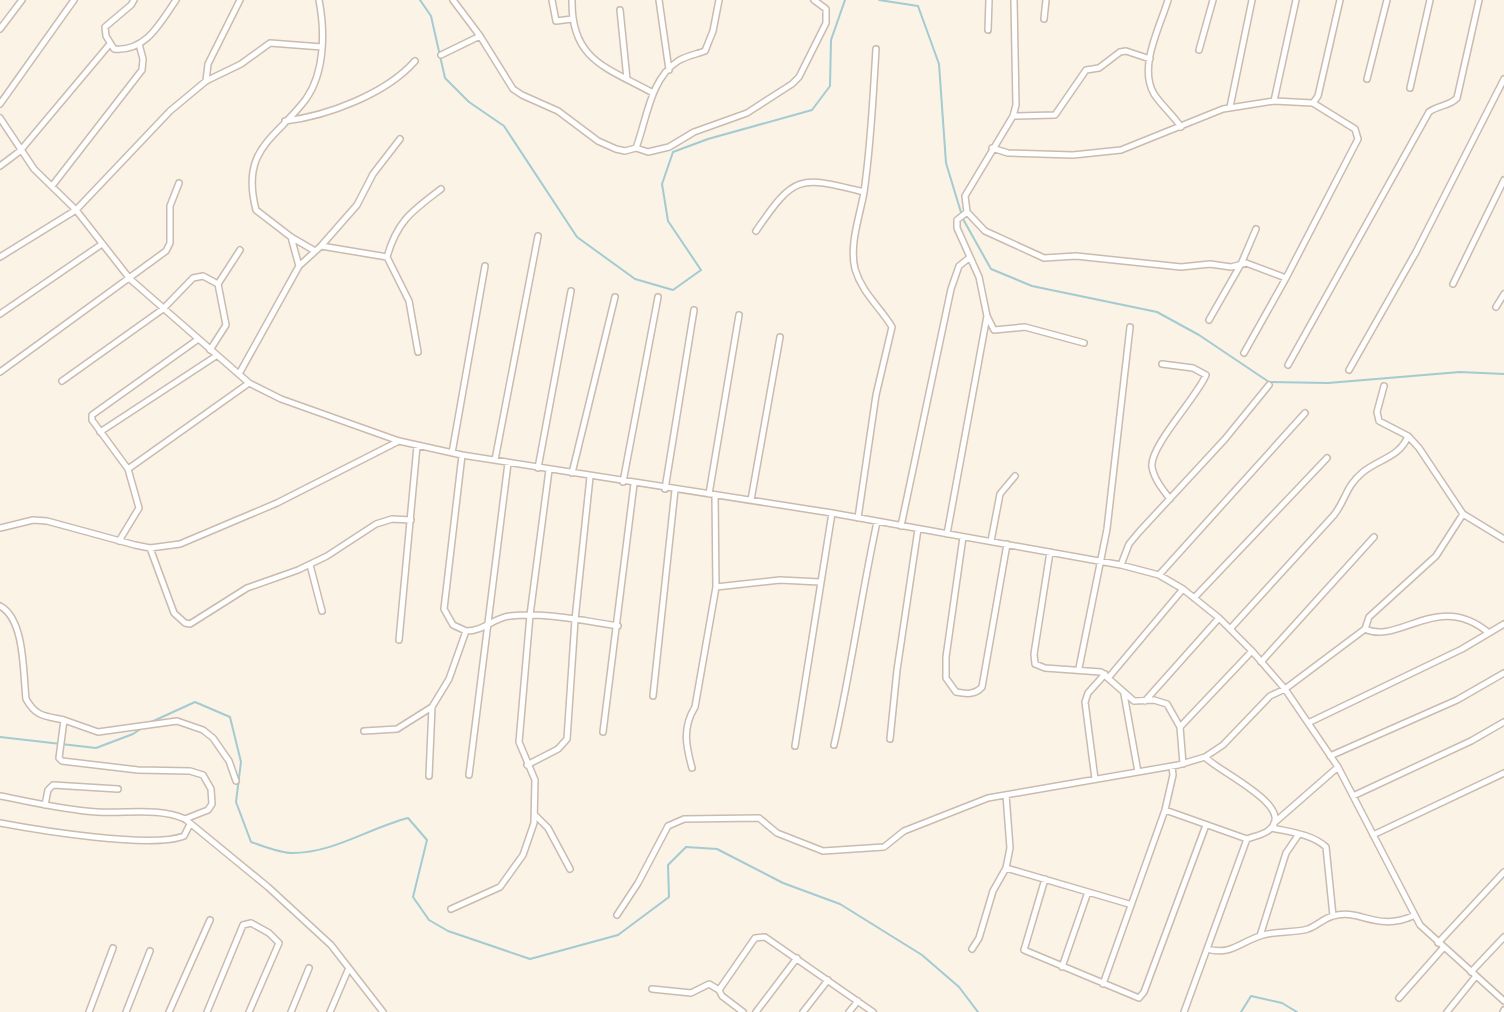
<svg xmlns="http://www.w3.org/2000/svg" width="1504" height="1012" viewBox="0 0 1504 1012" font-family="Karla,sans-serif">
<style>
.lines{fill:none;stroke-linecap:round;stroke-linejoin:round}
.stream{stroke:#a4cad2;stroke-width:2}
.street-casing{stroke:#cbbbae;stroke-width:8}
.street{stroke:#fff;stroke-width:5}
</style>
<rect width="100%" height="100%" fill="#faf3e6"/>
<g class="lines">
<path class="stream" d="M420 0 431 16 445 78 469 102 504 126 577 237 635 279 673 290 701 270 668 221 662 184 673 152 708 139 812 110 830 86 831 40 845 0
M879 0 918 6 939 64 946 163 963 219 991 269 1032 286 1157 312 1199 335 1269 382 1328 383 1460 372 1504 374
M149 723 195 702 230 717 241 762 236 802 251 842C263 846 279 853 292 853 334 853 369 828 408 818L427 840 413 897 429 920 448 931 530 959 618 935 669 897 668 865 686 847 717 849 783 883 840 904 922 955 959 987 978 1012
M0 737 96 748 133 734 142 728
M1241 1012 1251 996 1282 1003 1297 1012"/>
<g class="street-casing">
<path id="street" d="M134 0 131 5 105 27 106 36 114 49C146 52 160 23 176 0
M453 0 480 36
M552 0 556 21 572 19
M572 0C571 61 608 68 653 93
M659 0 669 70
M1014 0 1016 105 1013 116 965 196 967 212 985 231 1044 258 1076 256 1181 267 1210 264 1231 267 1246 263 1286 278
M1168 0C1160 27 1138 67 1154 94 1162 106 1173 115 1181 127
M620 10 627 79
M1044 19 1046 0
M0 29 22 0
M988 30 989 0
M1199 50 1213 0
M441 55 480 36 513 89 522 95 558 111 598 141 616 149 625 151 636 148C647 119 650 79 678 61 686 56 697 54 705 51L713 31 719 0
M1367 79 1387 0
M206 81 208 64 240 0
M1410 88 1430 0
M1274 101 1296 0
M1313 103 1318 96 1340 0
M0 104 74 0
M1230 107 1252 0
M1013 116 1055 115 1086 70 1099 68 1120 52 1126 51 1150 59
M0 118 34 169 76 210 130 279 249 383 281 399 399 441 462 455 832 513 1121 565 1159 575 1183 589 1219 618 1252 651 1285 689 1338 767 1420 925 1504 1001
M285 121C327 116 386 94 415 61
M636 148 648 152 669 147 694 132 747 113 792 84 799 77 826 23V9L814 0
M992 148 1008 153 1073 155 1121 150 1223 109 1274 101 1313 103 1355 129 1358 139 1286 278 1244 353
M0 166 20 151 109 45
M52 186 142 70 143 59 139 44
M967 212 957 220V228L979 277 987 316 994 330 1025 327 1084 343
M756 231C795 174 799 176 864 192
M291 237 299 266
M321 246 387 257
M315 251 291 237 256 210C240 148 276 139 306 99 325 72 325 31 319 0
M0 257 76 210 170 111 206 81 241 64 270 43 322 47
M1453 284 1504 180
M1496 307 1504 294
M0 314 102 244
M1209 320 1241 264 1256 229
M210 350 226 325 218 284 240 250
M418 352 409 301 387 257C397 221 412 211 441 189
M1162 364 1193 368 1206 375C1197 397 1149 447 1152 467 1154 479 1163 490 1170 499
M1288 365 1429 112C1438 105 1450 106 1457 98L1479 0
M1349 370 1416 252 1504 79
M0 372 166 251 170 243V206L179 183
M239 374 299 266 321 246 357 205 373 174 400 139
M62 381 163 309 193 278 203 276 218 284
M1384 386 1377 412 1379 421 1408 436 1419 448 1463 514 1504 539
M100 432 216 356
M452 453 485 266
M462 455 444 609 453 625 466 631
M495 460 538 236
M538 468 571 291
M128 469 92 420V415L197 340
M572 473 615 297
M623 482 658 297
M665 489 694 310
M709 494 739 315
M751 500 780 337
M858 518 876 395 892 327C880 307 862 293 855 269 849 244 860 216 864 192 871 145 873 97 876 49
M901 526 951 289 959 266 969 258
M0 528 33 520 47 521 135 545 150 548 180 544 277 503 399 441
M947 534 987 316
M963 537 946 657V678L956 692C966 694 975 695 982 687L1007 544
M119 541 139 508 128 469 249 383
M991 541 1000 494 1015 476
M150 548 174 613 185 623 190 624 247 588 298 570 327 556 376 524 392 519 411 520
M1050 552 1034 654 1035 664 1045 668 1101 672 1134 701 1154 700 1167 704 1180 727 1183 764
M310 565 322 611
M1121 565 1129 544 1139 532 1225 439 1269 385
M1159 575 1305 413
M716 587 780 580 820 582
M1194 598 1327 458
M0 606C25 619 23 673 26 699 36 717 45 716 64 720
M1230 629 1334 515C1347 498 1345 487 1363 472 1379 459 1400 457 1408 436
M1365 629C1400 645 1438 590 1489 633
M399 640 417 446
M1261 662 1374 537
M1079 668 1107 529 1130 327
M1109 677 1183 589
M1124 694 1138 772
M653 696 675 490
M1145 701 1219 618
M1308 723 1462 649 1504 624
M1180 727 1252 651
M364 731 397 729 432 707
M603 732 634 484
M890 739 897 670 918 529
M834 745C851 671 861 596 877 522
M795 746 832 513
M1330 756 1457 700 1504 673
M527 765 558 749 567 739 575 620 590 477
M692 768C686 746 682 728 695 707L716 587 715 495
M469 775 508 463
M429 776 432 707 449 679 466 631C484 631 493 618 510 616 545 612 584 621 618 626
M1095 779 1085 702 1088 693 1105 674
M0 796C32 802 64 810 97 812 124 814 159 807 185 819L268 887 331 945 383 1012
M1353 796 1471 741 1504 722
M45 805 48 790 53 785 118 789
M1165 810 1247 839
M535 815 548 828 570 869
M185 819 208 810 212 804 211 789 203 775 190 771 138 770 62 761 59 758 64 720 98 732 177 721 203 730 213 738 229 761 236 781
M0 823C37 830 152 849 184 836L190 824
M1274 823 1338 767
M1272 828C1290 832 1312 834 1326 847L1333 916
M1373 835 1504 773
M1006 868 1129 904
M1045 879 1024 950 1139 998 1144 992 1206 825
M451 909 500 887 523 855 534 823 535 780 519 742 530 615 549 470
M617 915 638 883 668 826 684 819 759 818 777 833 823 851 884 847 904 831 988 798 1178 765 1205 757 1223 745 1270 696 1285 689 1365 629 1369 617 1436 556 1463 514
M1260 936 1286 853 1299 834
M1438 943 1504 872
M972 949 979 938 993 891 1006 868 1010 848 1006 795
M1207 949C1232 956 1241 941 1263 935 1277 931 1294 933 1308 929 1317 926 1324 918 1333 916 1360 908 1376 932 1413 916
M1062 967 1088 892
M1471 972 1504 937
M1103 984 1165 810 1173 775 1172 766
M652 989 691 993 709 984 719 990 722 996 743 1012
M719 990 755 938 765 937 873 1012
M1399 998 1444 947
M89 1012 113 948
M126 1012 150 951
M169 1012 210 920
M207 1012 243 925 251 923 269 933 279 943 249 1012
M291 1012 309 968
M330 1012 348 970
M756 1012 797 958
M803 1012 828 980
M849 1012 858 1001
M1184 1012 1247 839C1254 836 1264 835 1269 830 1298 807 1217 771 1205 757
M1447 1012 1476 976
M1503 1012 1504 1010"/>
</g>
<use href="#street" class="street"/>
</g>
</svg>
